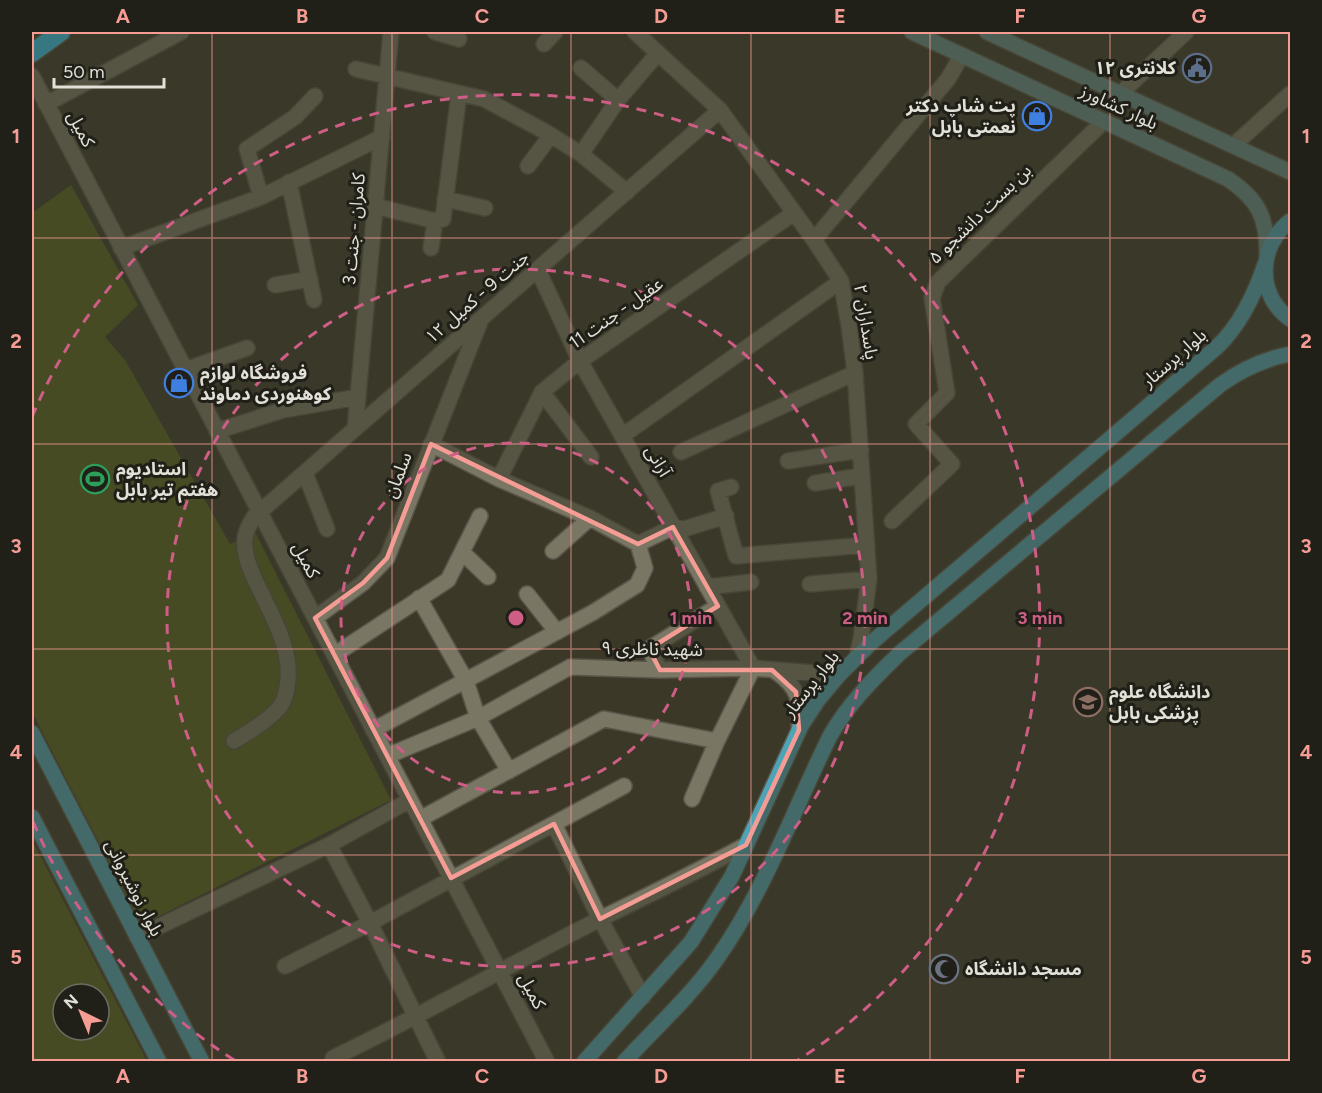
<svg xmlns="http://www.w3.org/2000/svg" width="1322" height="1093" viewBox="0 0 1322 1093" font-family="Figtree,'Noto Sans Arabic',sans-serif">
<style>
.green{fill:#546220;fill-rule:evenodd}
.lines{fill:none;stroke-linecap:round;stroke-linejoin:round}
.street-casing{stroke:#585548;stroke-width:18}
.secondary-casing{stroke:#585548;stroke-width:18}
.primary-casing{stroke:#585548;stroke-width:18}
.highway-casing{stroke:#585548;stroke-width:21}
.street{stroke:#797664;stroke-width:15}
.secondary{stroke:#648d8d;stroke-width:15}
.primary{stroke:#4ea4b7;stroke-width:15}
.highway{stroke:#32c3ee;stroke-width:18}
.marked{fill:none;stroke:#f59c95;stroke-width:4.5;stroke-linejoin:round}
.grid{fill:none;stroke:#f59c95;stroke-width:1.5;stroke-opacity:0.55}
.ring{fill:none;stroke:#ce5e86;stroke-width:3;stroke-dasharray:10 8}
.labels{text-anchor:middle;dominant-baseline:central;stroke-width:6;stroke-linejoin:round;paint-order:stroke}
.poi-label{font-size:18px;font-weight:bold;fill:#e3e1d7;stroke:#201f18;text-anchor:start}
.street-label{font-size:18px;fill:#e3e1d7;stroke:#201f18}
.centre{fill:#ce5e86;stroke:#201f18;stroke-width:3}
.ring-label{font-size:18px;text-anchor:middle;font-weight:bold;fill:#ce5e86;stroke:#201f18;stroke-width:6;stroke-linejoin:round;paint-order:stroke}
.neatline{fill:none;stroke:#f59c95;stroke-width:2}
.grid-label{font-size:20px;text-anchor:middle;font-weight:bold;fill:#f59c95}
</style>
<rect width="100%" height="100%" fill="#3b3828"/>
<path class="green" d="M71 185 138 305 105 337 125 360 230 544 255 532 391 800 151 920H139L32 712V213Z
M32 840 147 1061H32ZM63 994H99V1030H63Z"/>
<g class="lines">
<g class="street-casing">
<path id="street" d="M435 32 459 39
M635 32 720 110 814 240 841 281 849 326 855 373 869 579 861 639 857 657
M544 44 555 32
M581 68 618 100
M356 69 484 99 544 131 581 154 627 192
M32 76 547 1062
M1121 93 1186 32
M46 104 181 32
M1234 145 1290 94
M581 154 618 100 658 53
M528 166 551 135
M289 182 314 300
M261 197 247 149 295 117 315 96
M445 199 485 208
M375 206 435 221 443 219 459 94
M814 240 948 79 962 55
M121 248 261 197 382 137
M431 248 435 221
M538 270 580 361 753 668 717 741 692 799
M275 285 310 279
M185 370 247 348
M542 392 591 457
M355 429 391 32
M217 431 283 410 358 397
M622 436 841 281
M431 444 499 479 590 518 638 544
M681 452 855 373
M788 461 861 450
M305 473 327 529
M499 479 542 392 580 361 794 213
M815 483 861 476
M731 487 718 491 736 556 867 545
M892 521 952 464 916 424 947 393 932 298 938 282 1104 121
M638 544 673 527 684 529 726 516
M553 551 590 518
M462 552 488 577
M810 584 869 579
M707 587 751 582
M527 594 557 632
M419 598 466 681 478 718 509 771
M315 618 363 583 387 558 480 322
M334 655 448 580 480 516
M660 670 649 649 718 606
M775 671C800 688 801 701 799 730
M373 730 592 613 637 585 645 568 638 544
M234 741C249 732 266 722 279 708 284 702 286 695 287 687 294 651 271 614 256 582 250 569 243 553 245 538 246 530 250 523 254 517L720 110
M387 756 478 718 570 667 660 670 753 668 839 675
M420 819 604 719 717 741
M554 824 600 919 643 997
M329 845 370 923 438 1062
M137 937 329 845 410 800
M285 966 370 923 624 786
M333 1058C424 1014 511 964 600 919 649 895 698 871 746 845"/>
</g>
<g class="secondary-casing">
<path id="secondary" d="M912 32 1228 179C1259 200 1267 218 1267 254
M987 32 1290 172"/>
</g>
<g class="primary-casing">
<path id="primary" d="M1290 221C1258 246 1256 295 1290 319
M32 733 202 1062
M32 817 159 1062
M584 1062 691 942 732 876 801 726 818 700 839 675 871 643 1217 347C1241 324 1255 294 1265 264
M624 1062C655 1028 690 997 716 960 765 891 793 811 830 736 848 704 874 678 900 653L1220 385C1242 369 1264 359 1290 354"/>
</g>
<g class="highway-casing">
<path id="highway" d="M32 53 61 32"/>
</g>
<use href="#street" class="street"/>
<use href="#secondary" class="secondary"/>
<use href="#primary" class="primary"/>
<use href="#highway" class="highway"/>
</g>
<path d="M0 0H1322V1093H0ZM431 444 638 544 673 527 718 606 649 649 660 670H772L796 692 799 730 746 845 600 919 554 824 451 878 315 618 363 583 387 558Z" fill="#3b3828" fill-opacity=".55" fill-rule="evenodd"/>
<path class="marked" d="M431 444 638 544 673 527 718 606 649 649 660 670H772L796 692 799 730 746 845 600 919 554 824 451 878 315 618 363 583 387 558Z"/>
<path class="grid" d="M212 32V1062M392 32V1062M571 32V1062M751 32V1062M930 32V1062M1110 32V1062M32 238H1290M32 444H1290M32 649H1290M32 855H1290"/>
<g class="ring">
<circle cx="516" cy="618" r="175"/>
<circle cx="516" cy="618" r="349"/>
<path d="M234 1060A524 524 0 0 1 32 819M32 417A524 524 0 1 1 798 1060"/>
</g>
<defs>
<g id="civic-ring" transform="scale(1.5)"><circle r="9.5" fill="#201f18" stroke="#5c6f8a" stroke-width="1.5"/><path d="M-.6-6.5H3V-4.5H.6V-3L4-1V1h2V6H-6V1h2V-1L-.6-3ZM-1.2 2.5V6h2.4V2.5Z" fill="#5c6f8a"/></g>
<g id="shop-ring" transform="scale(1.5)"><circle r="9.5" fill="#201f18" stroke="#3f7fe0" stroke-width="1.5"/><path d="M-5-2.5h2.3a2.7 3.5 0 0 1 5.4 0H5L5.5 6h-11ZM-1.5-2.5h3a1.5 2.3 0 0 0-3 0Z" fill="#3f7fe0"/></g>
<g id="stadium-ring" transform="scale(1.5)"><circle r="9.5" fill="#201f18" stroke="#2e9e5b" stroke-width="1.5"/><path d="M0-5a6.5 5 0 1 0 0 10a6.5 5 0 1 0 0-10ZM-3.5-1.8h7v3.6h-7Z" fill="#2e9e5b"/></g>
<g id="university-ring" transform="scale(1.5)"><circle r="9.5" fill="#201f18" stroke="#8d6e63" stroke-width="1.5"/><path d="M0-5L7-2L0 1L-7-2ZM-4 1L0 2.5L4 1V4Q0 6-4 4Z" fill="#8d6e63"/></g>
<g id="mosque-ring" transform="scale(1.5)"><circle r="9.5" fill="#201f18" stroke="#6b7280" stroke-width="1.5"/><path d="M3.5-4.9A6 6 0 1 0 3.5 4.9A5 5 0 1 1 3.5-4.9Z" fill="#6b7280"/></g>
</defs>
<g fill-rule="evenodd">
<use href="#civic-ring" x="1197" y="68"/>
<use href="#shop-ring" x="1037" y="116"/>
<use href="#shop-ring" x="179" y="383"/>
<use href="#stadium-ring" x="95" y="479"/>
<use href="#university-ring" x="1088" y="702"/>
<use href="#mosque-ring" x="944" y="969"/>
</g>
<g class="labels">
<g class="poi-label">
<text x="1176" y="68" text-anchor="end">کلانتری ۱۲</text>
<text x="1016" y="106" text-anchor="end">پت شاپ دکتر<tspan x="1016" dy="21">نعمتی بابل</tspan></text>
<text x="200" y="373">فروشگاه لوازم<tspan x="200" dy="21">کوهنوردی دماوند</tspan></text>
<text x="116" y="469">استادیوم<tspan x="116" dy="21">هفتم تیر بابل</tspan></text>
<text x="1109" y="692">دانشگاه علوم<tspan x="1109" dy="21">پزشکی بابل</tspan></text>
<text x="965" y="969">مسجد دانشگاه</text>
</g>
<g class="street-label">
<text transform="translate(1119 107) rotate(25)">بلوار کشاورز</text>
<text transform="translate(81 129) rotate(62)">کمیل</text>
<text transform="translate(980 214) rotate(-44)">بن بست دانشجو ۵</text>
<text transform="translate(354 229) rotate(-85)">کامران - جنت 3</text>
<text transform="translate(477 297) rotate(-41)">جنت 9 - کمیل ۱۲</text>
<text transform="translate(616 313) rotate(-35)">عقیل - جنت 11</text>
<text transform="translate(866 322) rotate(81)">پاسداران ۲</text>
<text transform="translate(1174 358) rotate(-41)">بلوار پرستار</text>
<text transform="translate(658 461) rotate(60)">آرانی</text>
<text transform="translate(398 475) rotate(-69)">سلمان</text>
<text transform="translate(306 560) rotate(62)">کمیل</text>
<text transform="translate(652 649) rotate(1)">شهید ناظری ۹</text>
<text transform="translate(811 684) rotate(-52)">بلوار پرستار</text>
<text transform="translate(134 888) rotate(63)">بلوار نوشیروانی</text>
<text transform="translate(532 991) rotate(62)">کمیل</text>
</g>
</g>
<circle cx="516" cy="618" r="9" class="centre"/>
<g class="ring-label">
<text x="691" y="624">1 min</text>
<text x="865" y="624">2 min</text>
<text x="1040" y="624">3 min</text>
</g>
<rect width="1322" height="1093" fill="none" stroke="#201f18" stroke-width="66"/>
<g transform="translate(81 1012) rotate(317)"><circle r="28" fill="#201f18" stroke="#6e6d64" stroke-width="1.5"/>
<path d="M0-4.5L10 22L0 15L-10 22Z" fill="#f59c95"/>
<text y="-9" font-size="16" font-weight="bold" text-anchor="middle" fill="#e3e1d7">N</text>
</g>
<path d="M54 78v9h110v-9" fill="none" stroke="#e3e1d7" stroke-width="3"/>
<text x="63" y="78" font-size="18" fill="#e3e1d7" stroke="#201f18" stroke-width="4.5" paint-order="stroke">50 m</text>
<rect x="33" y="33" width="1256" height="1027" class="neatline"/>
<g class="grid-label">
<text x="123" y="23">A</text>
<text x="302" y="23">B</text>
<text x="482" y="23">C</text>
<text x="661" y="23">D</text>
<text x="840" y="23">E</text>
<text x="1020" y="23">F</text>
<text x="1199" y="23">G</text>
<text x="16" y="143">1</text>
<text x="1306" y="143">1</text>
<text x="16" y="348">2</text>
<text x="1306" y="348">2</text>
<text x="16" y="553">3</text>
<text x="1306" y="553">3</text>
<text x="16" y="759">4</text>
<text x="1306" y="759">4</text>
<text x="16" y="964">5</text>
<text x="1306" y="964">5</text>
<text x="123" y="1083">A</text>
<text x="302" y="1083">B</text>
<text x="482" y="1083">C</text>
<text x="661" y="1083">D</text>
<text x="840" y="1083">E</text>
<text x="1020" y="1083">F</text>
<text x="1199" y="1083">G</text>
</g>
</svg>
